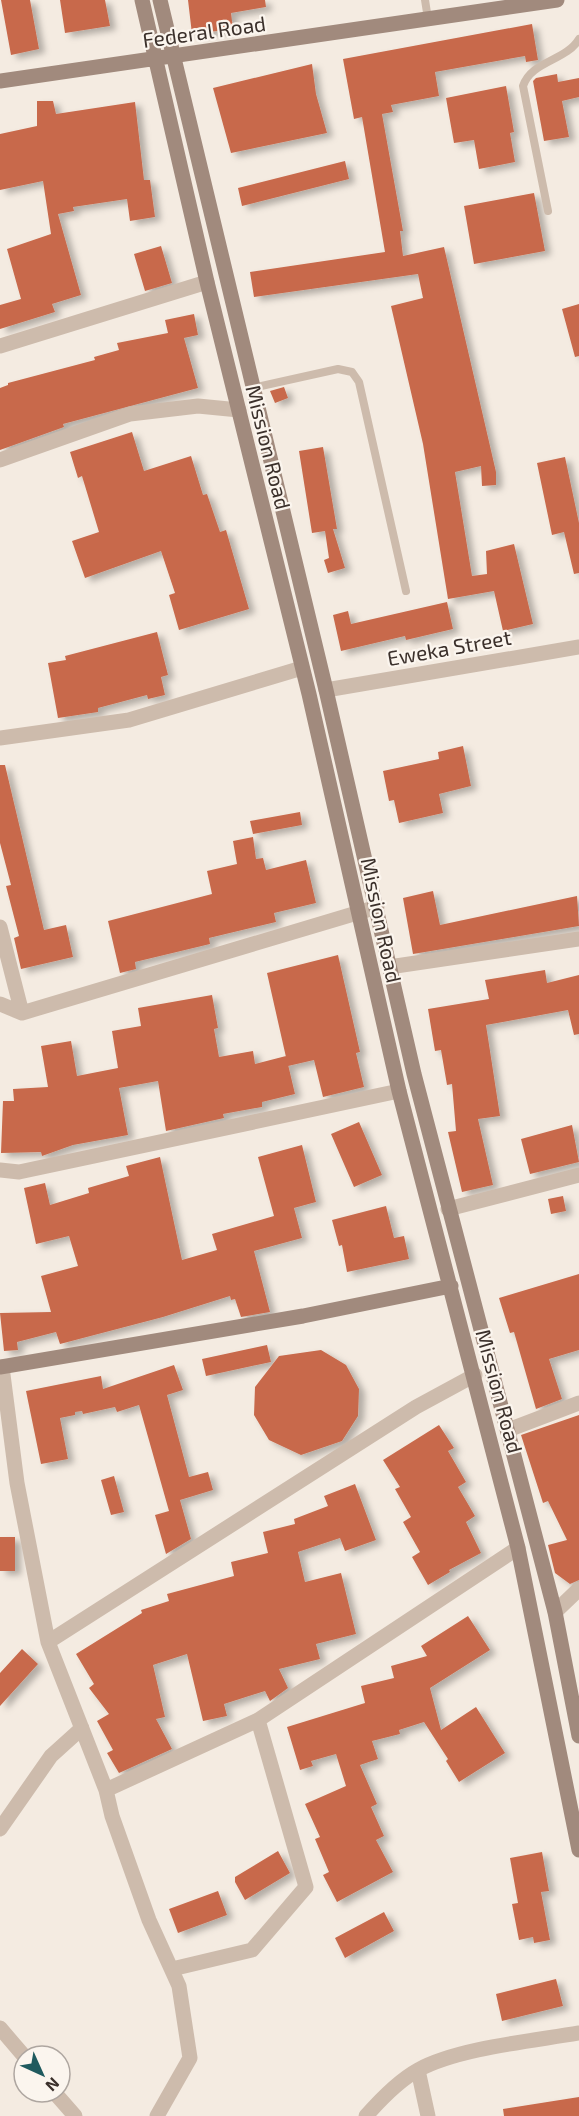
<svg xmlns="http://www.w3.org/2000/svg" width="579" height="2116" viewBox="0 0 579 2116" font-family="'Exo 2',sans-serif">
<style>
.building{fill:#c8694b;filter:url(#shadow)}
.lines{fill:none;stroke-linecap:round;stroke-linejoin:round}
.lane{stroke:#cdbbac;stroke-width:8}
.street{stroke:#cdbbac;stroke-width:15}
.secondary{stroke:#a18a7d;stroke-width:15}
.labels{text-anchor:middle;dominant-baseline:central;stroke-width:4.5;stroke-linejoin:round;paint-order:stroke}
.street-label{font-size:21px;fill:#3b302b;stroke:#fbf5ee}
</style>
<defs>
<filter id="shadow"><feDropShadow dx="6" dy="4" stdDeviation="3" flood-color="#0004"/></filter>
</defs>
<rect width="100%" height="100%" fill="#f4ebe1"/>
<path class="building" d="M1 0H30L39 49 11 55Z
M60 0H105L110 26 65 33Z
M188 0H265L266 7 231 13 233 29 192 34Z
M532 24 538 60 526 62 525 56 435 72 439 96 391 105 393 112 382 114 403 231H400L403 256 444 247 496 472V485L482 486 481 466 455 472 472 576 487 574 486 551 514 544 533 624 503 631 494 591 448 599 423 444 391 306 423 298 418 274 254 297 250 272 385 252 362 117 354 119 343 59Z
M312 64 316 94 327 133 231 153 213 88Z
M557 74 558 82 579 78V97L562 101 569 137 544 141 533 81 536 78Z
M506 86 514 132 510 133 515 162 479 169 474 140 454 143 446 98Z
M37 101H53L56 114 135 102 144 180H150L155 217 130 221 127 199 73 207 74 211 58 214 81 295 52 304 55 312 0 329V305L21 299 7 249 51 234 43 181 0 190V134L37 126Z
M345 161 349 179 242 206 238 188Z
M534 193 545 251 474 264 464 206Z
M161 246 172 283 145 291 134 254Z
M579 304V356L575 357 562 309Z
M194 314 198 335 184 338 198 388 63 424 64 427 0 450V388L8 385V383L95 360 94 357 119 350 117 343 168 333 165 320Z
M284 387 288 398 275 403 270 391Z
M132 432 144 471 191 456 203 495 207 494 220 532 226 530 249 609 179 630 169 595 175 593 161 551 85 578 72 541 99 532 82 476 78 478 70 452Z
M323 447 337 529H333L345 568 328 573 324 560 329 558 325 531 312 533 299 451Z
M565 457 579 523V573L574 574 564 532 552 535 537 463Z
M447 602 453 629 406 640 405 636 341 651 333 615 348 611 351 624Z
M157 632 168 675 161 677 165 695 148 699 147 695 98 708V712L58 718 48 663 66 660 65 656Z
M463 746 471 786 439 794 443 813 399 823 394 800 389 801 383 771 439 759 438 752Z
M0 765H5L44 930 66 925 73 957 21 969 14 938 19 936 6 886 11 885 0 843Z
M300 812 302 825 253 834 250 821Z
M253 837 256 859 263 858 266 870 306 860 316 903 274 913 276 922 209 938 210 944 135 962 136 969 120 973 108 921 212 894 207 871 237 864 233 841Z
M433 891 440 925 577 896 579 926 413 954 403 898Z
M338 955 360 1052 356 1053 364 1087 323 1097 314 1060 288 1066 267 973Z
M545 970 547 983 579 975V1034L574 1035 568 1010 486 1025 500 1116 478 1119 493 1185 462 1192 448 1132 456 1131 452 1084 447 1085 441 1050 435 1051 428 1009 489 999 485 980Z
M212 995 218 1028 214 1029 219 1057 253 1051 255 1064 286 1056 295 1094 262 1102V1107L223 1114 224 1118 166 1131 158 1081 119 1088 128 1135 73 1145 42 1156 41 1152 1 1153 3 1101H14L13 1089 48 1087 41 1046 71 1041 77 1076 118 1068 112 1031 141 1026 138 1008Z
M359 1122 382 1175 354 1187 331 1134Z
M572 1125 579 1162 530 1174 521 1139Z
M302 1145 316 1202 294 1208 302 1238 254 1251 270 1312 241 1317 235 1299 231 1300 230 1296 163 1317 60 1344 56 1332 17 1342 18 1350 4 1351 0 1313 51 1312 41 1276 78 1266 69 1236 36 1244 24 1188 45 1183 50 1205 89 1193 88 1188 129 1176 126 1166 160 1157 182 1260 217 1250 212 1234 274 1216 258 1157Z
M563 1196 566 1211 551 1214 548 1199Z
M386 1206 394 1238 404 1236 409 1259 347 1272 342 1245 339 1246 332 1220Z
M579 1274V1350L549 1359 562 1399 536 1409 514 1332 510 1333 499 1298Z
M267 1345 271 1362 206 1376 202 1359Z
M321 1350 346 1365 359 1389 358 1416 342 1441 301 1455 269 1440 254 1415 255 1387 279 1356Z
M174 1365 183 1390 167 1395 189 1477 208 1472 213 1490 180 1500 191 1539 166 1554 155 1515 169 1511 139 1405 117 1412 115 1407 83 1414 82 1411 75 1412V1415L60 1418 68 1459 41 1464 26 1391 101 1376 103 1389Z
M579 1415V1580L570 1584 555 1573 548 1545 567 1540 548 1501 543 1503 521 1435Z
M439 1425 454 1448 448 1451 466 1482 458 1487 475 1516 466 1522 481 1553 449 1570 450 1572 428 1585 412 1557 420 1552 403 1522 411 1517 395 1489 400 1487 383 1460Z
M114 1476 124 1512 111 1515 101 1480Z
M355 1484 376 1540 345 1551 340 1538 298 1552 305 1582 341 1573 356 1634 316 1644 320 1659 279 1669 288 1688 270 1701 265 1691 224 1704 227 1716 203 1721 187 1654 153 1665 165 1717 156 1719 172 1749 119 1773 107 1753 113 1750 97 1721 109 1714 89 1688 94 1684 76 1654 142 1613 141 1610 169 1601 167 1594 234 1576 231 1562 268 1553 263 1532 295 1524 294 1519 328 1506 324 1496Z
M0 1537H15V1571H0Z
M468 1616 490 1650 430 1688 441 1730 476 1707 505 1753 459 1782 446 1761 448 1759 424 1722 399 1730 400 1734 372 1741 378 1759 360 1765 377 1804 371 1807 384 1836 376 1840 393 1872 337 1902 323 1875 329 1872 315 1839 320 1837 305 1804 346 1786 336 1754 311 1761 313 1766 300 1770 287 1727 365 1703 361 1686 394 1678 391 1666 427 1656 421 1646Z
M22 1649 38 1664 0 1706V1673Z
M278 1851 290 1873 245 1900 235 1882V1877Z
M542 1852 549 1891 541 1892 550 1940 534 1943 533 1937 519 1940 512 1904 518 1903 510 1858Z
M218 1891 227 1915 178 1933 169 1909Z
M384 1912 394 1931 345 1958 335 1938Z
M556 1979 563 2006 502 2021 496 1994Z
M579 2097V2116H504L503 2109Z"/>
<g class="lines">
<path class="lane" d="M425 0 428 19
M548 211 523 86C531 61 566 61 579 39
M252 388 338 369 352 372 359 382 406 591"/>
<path class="street" d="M0 346 207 282
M0 460 130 414 198 406 239 410
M326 690 579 647
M0 738 129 720 302 668
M0 927 22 1013
M389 967 579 939
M0 1004 22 1013 377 907
M0 1170 19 1172 399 1091
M448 1209 579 1175
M2 1367 17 1483 48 1642 106 1790 112 1816 149 1920 179 1986 190 2058 157 2116
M508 1430 579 1403
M555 1612 579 1589
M48 1642 416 1407 475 1375
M106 1790 258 1720 518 1548
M0 1829 51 1756 82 1728
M172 1969 252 1950 306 1887 258 1720
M0 2028 24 2056
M418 2070 428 2116
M54 2092 75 2116
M366 2116C381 2099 398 2081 418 2070 458 2048 533 2041 579 2033"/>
<path class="secondary" d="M142 0 207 282 309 694 399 1091 518 1548 579 1850
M160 0 326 690 414 1074 555 1612 579 1736
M0 81 557 0
M0 1367 303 1316 451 1286"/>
</g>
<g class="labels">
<g class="street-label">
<text transform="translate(204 31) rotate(-8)">Federal Road</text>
<text transform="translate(269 447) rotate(76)">Mission Road</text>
<text transform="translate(449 647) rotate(-10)">Eweka Street</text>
<text transform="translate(382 920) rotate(78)">Mission Road</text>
<text transform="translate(500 1391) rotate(75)">Mission Road</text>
</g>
</g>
<g transform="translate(42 2074) rotate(135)"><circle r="28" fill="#fbf5ee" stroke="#aea6a0" stroke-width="1.5"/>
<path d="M0-4.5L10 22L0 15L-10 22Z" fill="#1f5a5e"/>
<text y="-9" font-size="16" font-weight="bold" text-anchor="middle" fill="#3b302b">N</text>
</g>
</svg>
